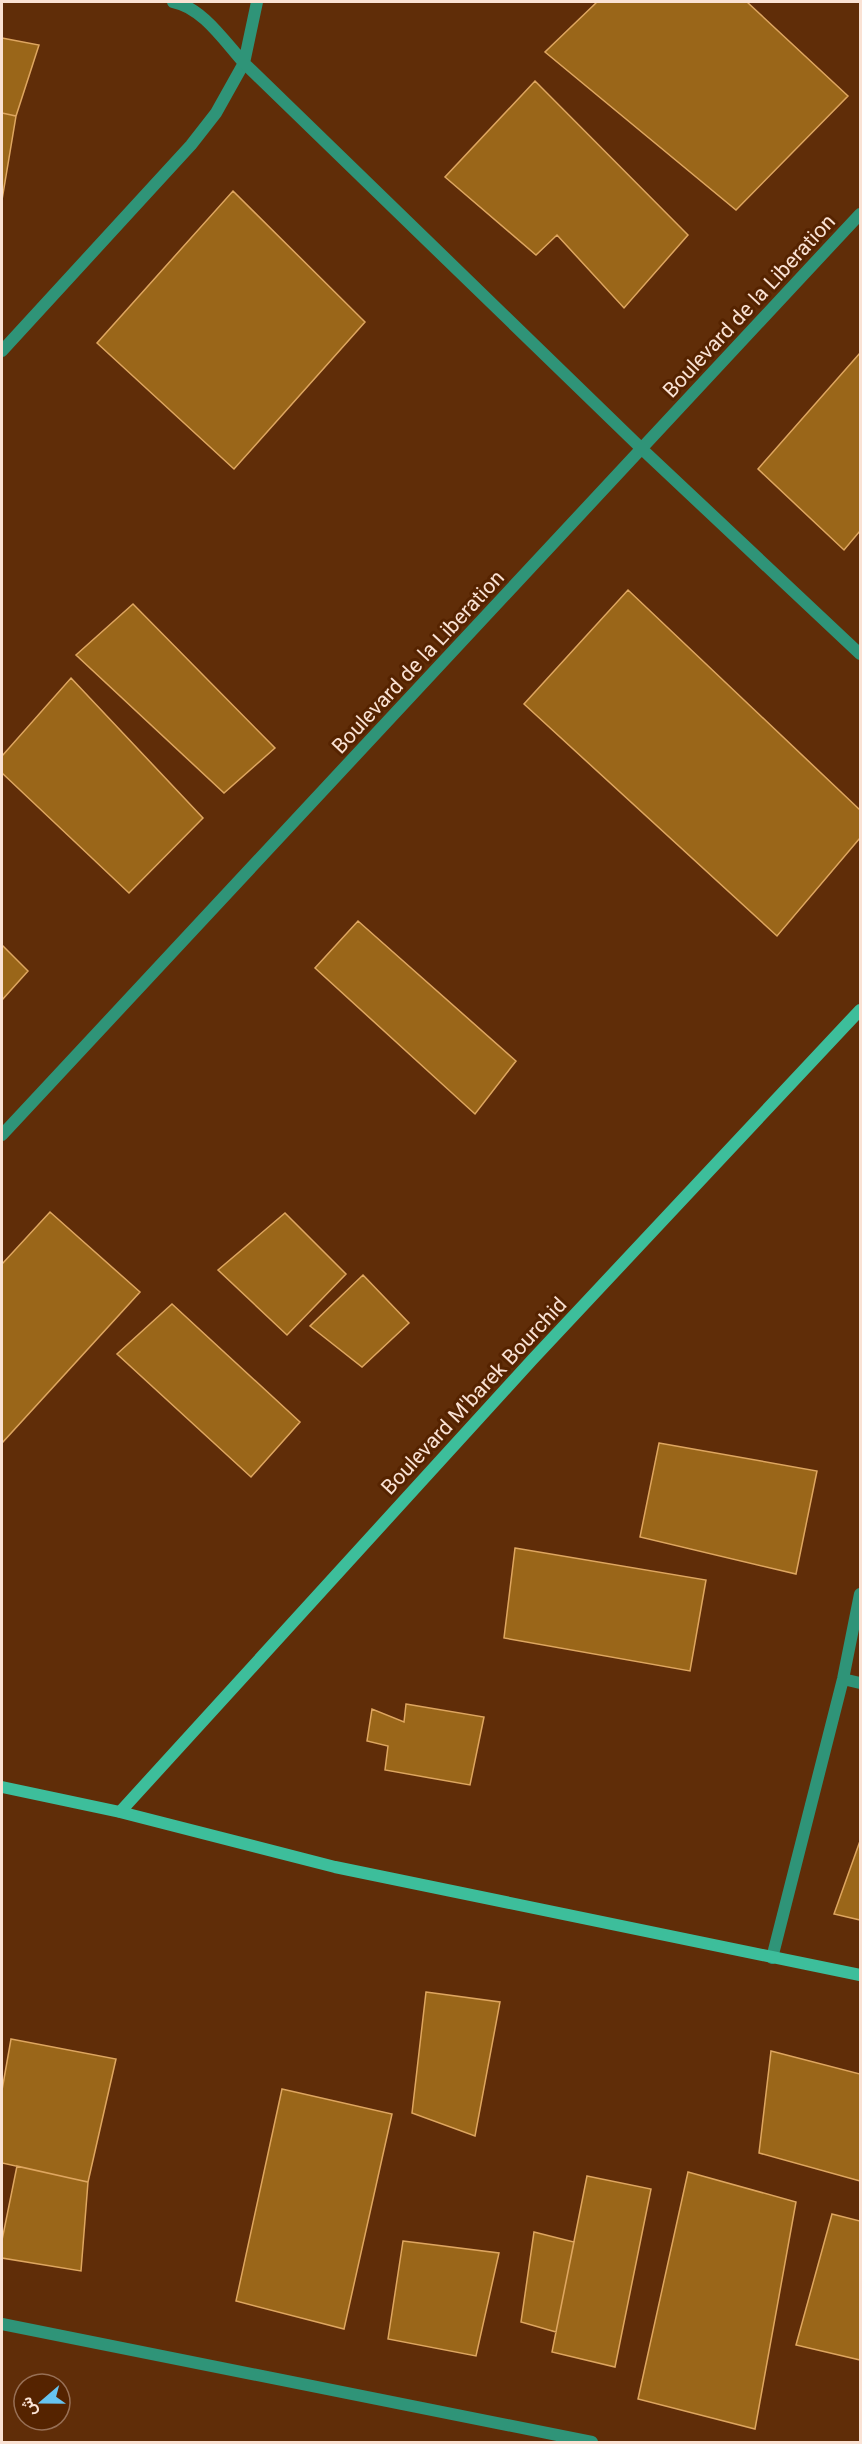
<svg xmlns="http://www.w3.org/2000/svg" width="862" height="2444" viewBox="0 0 862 2444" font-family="Roboto,Vazirmatn,sans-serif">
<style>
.building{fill:#9a6619;stroke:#dea660;stroke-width:1.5}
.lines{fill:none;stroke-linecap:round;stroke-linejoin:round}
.lane{stroke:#2f9478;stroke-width:12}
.street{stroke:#2f9478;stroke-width:12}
.secondary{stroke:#3dbe9b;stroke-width:12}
.labels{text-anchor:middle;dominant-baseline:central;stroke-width:6;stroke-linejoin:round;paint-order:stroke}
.street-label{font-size:21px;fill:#fae2d4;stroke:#552300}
</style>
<rect width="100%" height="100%" fill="#602d08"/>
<path class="building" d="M597 2H747L848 96 736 210 545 52Z
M2 38 39 45 16 116 2 113Z
M535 81 688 235 624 308 557 235 536 255 445 177Z
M2 113 16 116 2 200Z
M233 191 365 322 234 469 97 343Z
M860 353V531L844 550 758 469Z
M628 590 860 810V838L777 936 524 704Z
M133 604 275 748 224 793 76 655Z
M71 678 203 818 129 893 2 773V756Z
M358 921 516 1061 475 1114 315 968Z
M2 945 28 971 2 1000Z
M50 1212 140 1292 2 1443V1264Z
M285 1213 346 1274 287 1335 218 1270Z
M363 1275 409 1323 362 1367 310 1326Z
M172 1304 300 1422 251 1477 117 1354Z
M659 1443 817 1471 796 1574 640 1537Z
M515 1548 706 1580 690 1671 504 1638Z
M406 1704 484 1717 470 1785 385 1770 388 1746 367 1741 372 1709 404 1722Z
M860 1841V1920L834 1914Z
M426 1992 500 2002 475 2136 412 2113Z
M11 2039 116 2059 88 2182 2 2163V2090Z
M771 2051 860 2074V2181L759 2153Z
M282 2089 392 2114 344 2329 236 2301Z
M17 2166 88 2182 81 2271 2 2258V2240Z
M688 2172 796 2202 755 2429 638 2399Z
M587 2176 651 2189 615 2367 552 2352Z
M832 2214 860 2221V2360L796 2345Z
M534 2232 574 2242 556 2332 521 2322Z
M403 2241 499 2253 476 2356 388 2339Z"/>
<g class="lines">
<path class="lane" d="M2 351 191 145 216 113 244 63"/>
<path class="street" d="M173 2C202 7 225 42 244 63L643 450 860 654
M244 63 257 2
M2 1135 860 214
M843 1679 860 1683
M772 1958 843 1679 860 1594
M2 2324 592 2442"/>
<path class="secondary" d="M2 1787 120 1812 335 1867 860 1975
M120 1812 532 1360 860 1010"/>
</g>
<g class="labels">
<g class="street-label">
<text transform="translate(749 306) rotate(-47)">Boulevard de la Liberation</text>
<text transform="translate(418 662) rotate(-47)">Boulevard de la Liberation</text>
<text transform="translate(474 1396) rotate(-47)">Boulevard M'barek Bourchid</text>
</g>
</g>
<rect width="862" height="2444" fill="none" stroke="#fae2d4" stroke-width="6"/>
<g transform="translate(42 2402) rotate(250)"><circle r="28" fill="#552300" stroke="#976f55" stroke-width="1.5"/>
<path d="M0-4.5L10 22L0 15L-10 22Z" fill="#67c4f0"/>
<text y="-9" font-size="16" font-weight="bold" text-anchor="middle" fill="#fae2d4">ش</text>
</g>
</svg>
